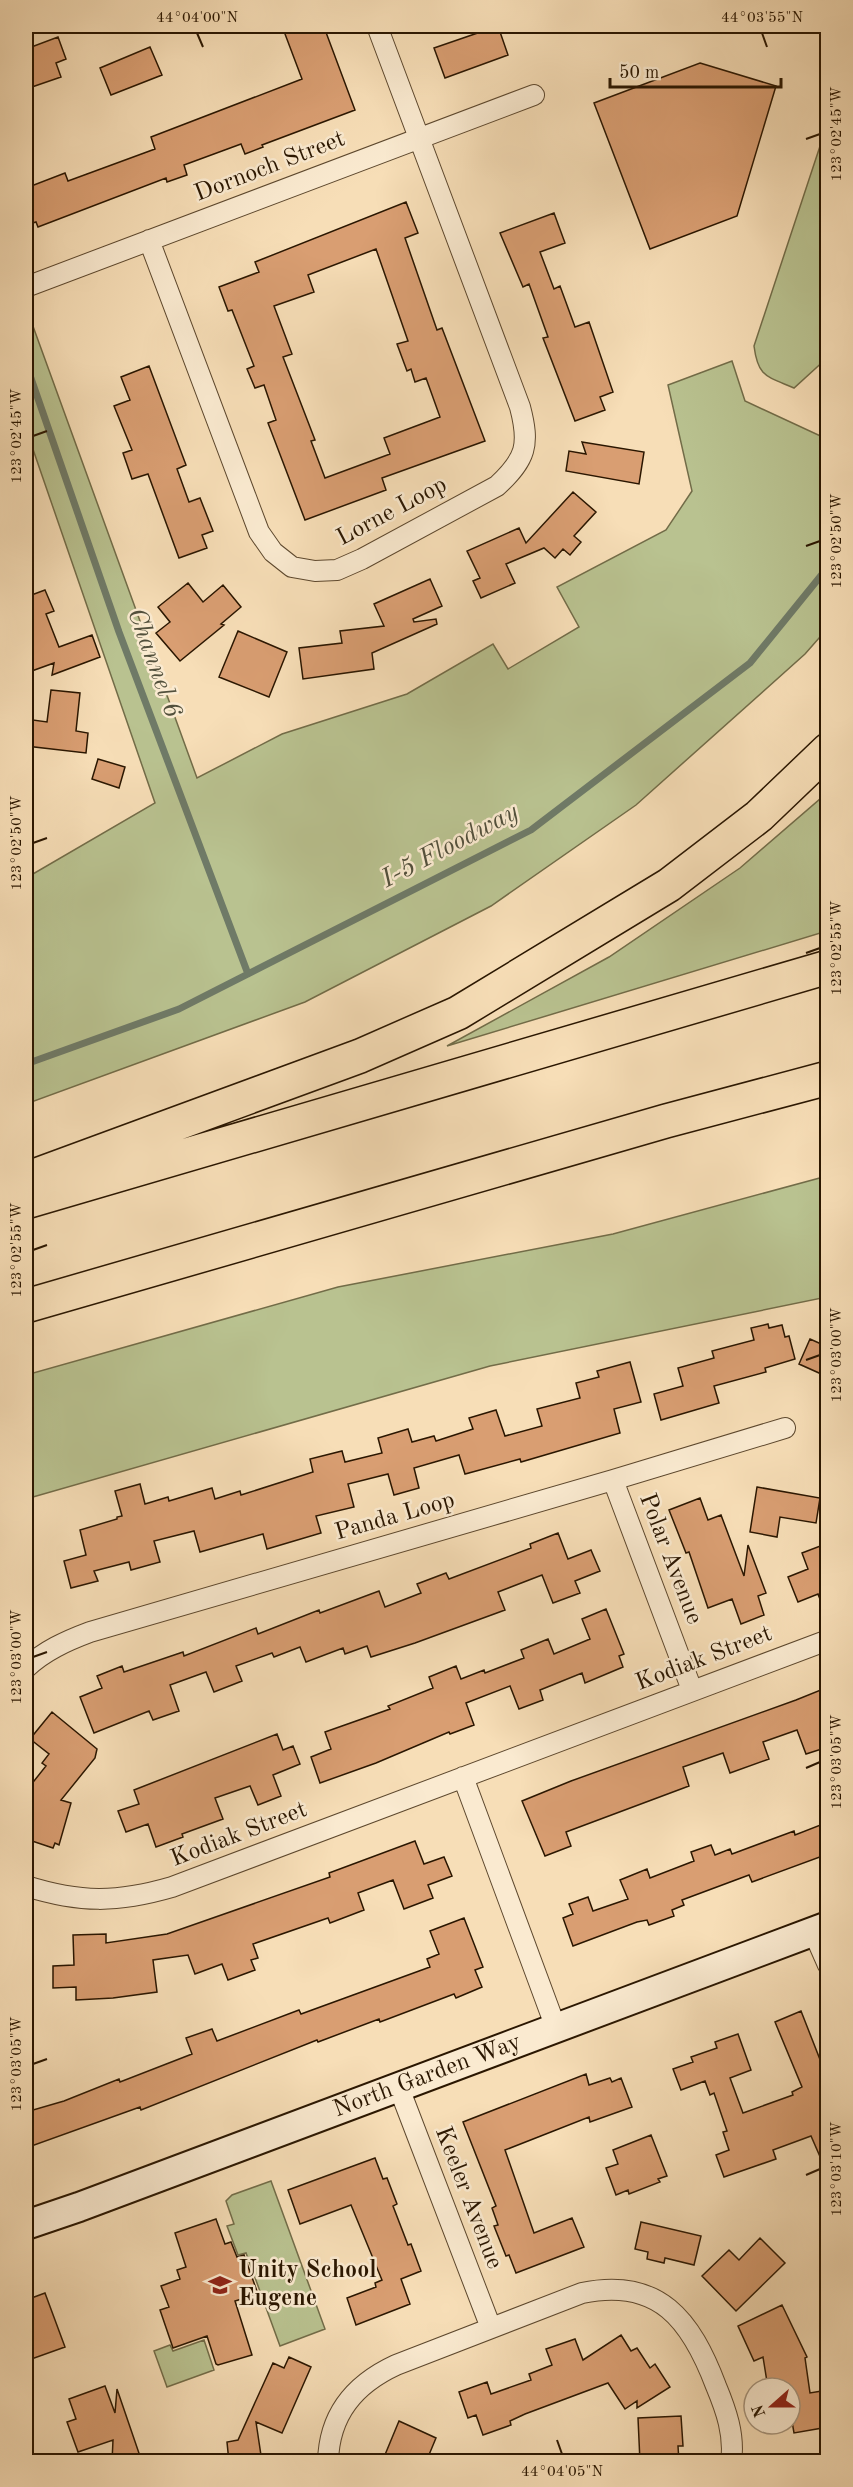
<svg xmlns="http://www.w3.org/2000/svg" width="853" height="2487" viewBox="0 0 853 2487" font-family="'Old Standard TT',serif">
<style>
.green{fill:#b9c290;stroke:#726c48;stroke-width:1.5}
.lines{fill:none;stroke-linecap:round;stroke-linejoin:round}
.stream{stroke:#6f7a67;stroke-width:7}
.building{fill:#d99e72;stroke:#2a1600;stroke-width:1.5;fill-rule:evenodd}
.street-casing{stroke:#5d482e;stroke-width:22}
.secondary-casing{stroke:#2a1600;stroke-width:32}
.highway-casing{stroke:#2a1600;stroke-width:36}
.street{stroke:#faead0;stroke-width:20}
.secondary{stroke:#faead0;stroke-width:28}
.highway{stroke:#f7deb7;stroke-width:33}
.ticks{fill:none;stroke:#2a1600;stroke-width:2}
.labels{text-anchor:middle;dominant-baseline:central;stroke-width:5;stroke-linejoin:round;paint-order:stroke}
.street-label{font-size:24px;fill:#2a1600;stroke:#faead0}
.poi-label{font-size:24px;font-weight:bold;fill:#2a1600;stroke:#faead0;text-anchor:start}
.water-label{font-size:26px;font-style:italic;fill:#52503c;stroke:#faead0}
.neatline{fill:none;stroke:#2a1600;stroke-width:2}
.ticks-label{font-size:15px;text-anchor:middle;fill:#2a1600}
</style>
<rect width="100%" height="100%" fill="#f7deb7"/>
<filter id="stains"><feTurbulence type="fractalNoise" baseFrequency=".00333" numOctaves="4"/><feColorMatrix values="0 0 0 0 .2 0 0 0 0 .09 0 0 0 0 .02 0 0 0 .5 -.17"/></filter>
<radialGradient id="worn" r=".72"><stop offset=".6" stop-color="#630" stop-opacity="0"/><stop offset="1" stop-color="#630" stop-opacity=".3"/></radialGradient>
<path class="green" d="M827 125V358L794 388C766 376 758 377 754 346Z
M30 318 197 778 282 734 407 694 493 644 508 669 579 627 557 587 666 530 692 491 668 385 732 361 745 401 827 439V629L805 654 636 805 491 906 305 1002 26 1104V878L155 803 26 429V320Z
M827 793V931L447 1046 609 957 740 868Z
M827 1176V1297L490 1366 26 1499V1375L338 1287 613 1234Z
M271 2181 325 2329 280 2346 246 2253 238 2255 227 2226 234 2224 226 2201 232 2195Z
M204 2340 214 2370 167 2387 154 2351 170 2345 173 2351Z"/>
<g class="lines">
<path class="stream" d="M26 364 119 632 248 974
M26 1064 179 1009 531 830 750 663 828 567"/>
</g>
<path class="building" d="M282 26H312L314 31 324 27 355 110 262 145 263 147 245 154 241 144 184 165 187 175 167 182 166 178 38 227 36 222 26 225V188L65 173 68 181 155 149 151 137 302 79Z
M498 26 508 55 445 78 434 48Z
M58 37 66 59 56 63 61 77 29 88 26 79V49Z
M150 47 162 75 111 95 100 68Z
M700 63 776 86 737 216 650 249 594 103Z
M406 202 418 233 405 238 437 330 442 328 485 441 382 478 386 490 305 520 268 423 276 420 264 385 255 388 247 369 254 366 232 310 228 311 219 287 259 272 255 262ZM376 249 408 341 397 344 407 371 411 369 415 382 426 378 440 417 384 438 390 454 325 478 311 441 315 440 283 357 292 354 274 306 314 292 308 275Z
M554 213 565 243 540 252 554 289 560 286 575 327 589 322 613 392 600 397 605 410 575 421 543 338 548 337 529 284 523 287 500 233Z
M149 366 186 465 177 469 189 502 200 498 213 531 202 535 207 548 179 558 148 474 132 479 123 453 132 450 114 406 130 400 121 377Z
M582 442 644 452 639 484 566 471 569 451 586 454Z
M573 492 596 512 574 536 581 542 570 555 563 549 555 558 544 548 506 564 515 583 481 598 473 581 480 578 467 551 519 528 526 543Z
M430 579 442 606 413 619 414 622 436 619 437 624 372 653 374 669 303 679 299 648 342 643 340 631 384 626 374 604Z
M188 583 203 602 223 585 241 607 221 624 224 625 180 661 156 633 170 622 158 607Z
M45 590 54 611 46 614 59 647 92 635 100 657 52 675 54 663 29 672 26 663V597Z
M238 631 287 652 269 697 219 677Z
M51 690 80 693 76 731 88 733 86 753 26 746V719L47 722Z
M98 759 125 767 119 788 92 779Z
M768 1324 769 1328 782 1325 785 1337 789 1336 795 1359 765 1368 766 1372 714 1386 719 1403 661 1420 654 1394 683 1386 678 1368 714 1358 712 1351 754 1340 751 1328Z
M810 1339 828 1347V1377L799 1364Z
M630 1362 641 1402 614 1409 620 1433 521 1462 520 1459 465 1474 459 1455 414 1468 419 1488 394 1495 388 1474 348 1484 354 1507 316 1516 321 1533 267 1549 263 1534 200 1552 194 1531 154 1541 160 1562 131 1570 129 1562 94 1571 98 1581 71 1588 64 1561 86 1555 80 1530 117 1519V1517L122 1516 115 1491 140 1484 145 1504 168 1497 169 1501 212 1488 215 1499 240 1491 241 1495 313 1472 310 1459 342 1451 345 1462 382 1453 378 1438 408 1429 412 1442 434 1436 436 1441 473 1429 469 1418 496 1410 505 1436 542 1426 537 1409 580 1398 576 1383 599 1377 597 1371Z
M757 1487 820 1498 816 1523 780 1517 777 1537 750 1532Z
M700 1498 708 1520 721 1515 744 1576 748 1545 766 1593 758 1596 764 1615 741 1624 732 1599 708 1608 689 1552 686 1553 669 1510Z
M558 1533 568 1559 591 1550 600 1571 575 1581 580 1593 553 1603 542 1575 498 1592 505 1610 415 1643 371 1657 367 1646 345 1654 343 1648 306 1662 300 1647 274 1657 272 1653 236 1666 242 1681 214 1692 206 1672 170 1685 179 1711 153 1720 149 1711 94 1733 80 1697 102 1688 97 1676 122 1666 124 1672 183 1652 184 1656 256 1628 258 1634 319 1610 320 1613 379 1591 385 1607 421 1593 417 1584 446 1573 449 1579 531 1548 530 1544Z
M828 1543V1615H826L818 1594 798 1602 788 1577 808 1569 802 1553Z
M606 1609 624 1654 619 1656 623 1667 585 1683 582 1673 540 1690 543 1700 519 1709 510 1686 466 1703 474 1725 450 1734 449 1732 376 1763 320 1783 311 1757 331 1749 325 1732 390 1709 388 1706 433 1688 429 1677 456 1666 461 1679 484 1670 485 1673 524 1658 521 1650 548 1639 554 1654 590 1639 582 1619Z
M828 1687V1747L806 1754 797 1730 763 1742 769 1759 730 1773 723 1753 683 1767 689 1786 566 1832 571 1846 545 1856 522 1801 571 1781 796 1700Z
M52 1712 97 1749 95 1758 61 1800 71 1803 59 1845 55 1843 53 1848 26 1839V1791L46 1766 42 1763 49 1754 30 1739Z
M277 1734 283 1750 293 1746 300 1764 273 1775 281 1796 258 1805 250 1786 215 1798 223 1819 182 1834 183 1837 156 1847 148 1824 126 1832 118 1811 139 1804 134 1790Z
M828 1822V1854L752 1882 749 1875 682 1900 684 1905 672 1910 674 1916 649 1925 647 1920 637 1922 573 1946 563 1918 573 1914 569 1904 588 1897 593 1911 628 1899 620 1880 647 1869 650 1878 694 1861 691 1852 711 1845 715 1855 730 1849 732 1854 794 1831 795 1835Z
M415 1841 424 1864 444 1857 452 1876 428 1885 433 1898 404 1909 393 1880 358 1893 364 1910 330 1923 328 1918 253 1944 258 1958 251 1960 255 1970 228 1980 222 1964 195 1974 188 1955 153 1960 157 1992 113 1998 76 2000V1987L53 1988V1966L74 1965 73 1935 106 1934V1943L167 1934 330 1877 329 1873Z
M464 1918 483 1967 475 1970 482 1987 456 1998 454 1994 380 2022 379 2019 318 2042 317 2040 141 2110 140 2107 26 2148V2112L64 2101 119 2079 120 2082 192 2054 186 2038 212 2029 217 2041 299 2010 301 2014 430 1967 427 1959 439 1954 430 1931Z
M801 2011 828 2080V2175L811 2136 773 2150 776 2159 724 2177 716 2155 729 2150 723 2132 727 2131 714 2093 710 2095 705 2081 681 2090 673 2069 693 2062 691 2057 717 2048 715 2042 738 2034 751 2070 730 2078 743 2113 793 2095 792 2092 802 2087 775 2022Z
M586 2074 589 2085 610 2078 612 2082 621 2078 632 2107 590 2122 589 2117 505 2150 534 2233 572 2218 584 2247 516 2273 509 2255 506 2256 494 2226 498 2225 492 2208 496 2206 463 2122Z
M651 2135 667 2176 658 2179 660 2182 629 2194 628 2190 616 2195 606 2168 618 2164 613 2150Z
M375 2158 383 2179 387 2178 397 2204 393 2206 408 2245 411 2244 421 2271 401 2279 410 2304 356 2325 347 2298 376 2287 375 2283 382 2280 351 2205 300 2224 288 2190Z
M216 2219 225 2244 231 2242 237 2257 244 2255 258 2294 235 2301 252 2355 218 2365 216 2364 207 2336 173 2348 160 2310 169 2307 161 2286 180 2279 177 2270 186 2267 175 2233Z
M641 2222 701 2236 694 2265 665 2258 664 2263 647 2259 648 2252 635 2249Z
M760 2238 785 2263 736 2311 702 2276 729 2250 739 2260Z
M45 2293 65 2347 26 2361V2300Z
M782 2305 807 2357 805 2358 810 2393 828 2390V2427L794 2433 790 2410V2388H768L763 2357 754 2361 738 2326Z
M621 2335 631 2351 637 2348 650 2368 655 2364 670 2387 637 2408V2401L625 2409 608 2383 525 2414 510 2421 511 2425 483 2435 476 2415 468 2418 459 2392 487 2382 491 2394 531 2380 529 2374 552 2365 546 2349 575 2339 583 2360Z
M289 2357 311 2367 282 2433 256 2422 262 2462H229L227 2442 238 2440 273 2363 284 2368Z
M105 2386 115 2413 117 2389 142 2462H112L113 2440 78 2452 67 2422 76 2419 69 2399Z
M681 2416 683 2446H678L679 2462H640L638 2418Z
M399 2421 436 2438 426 2462H382Z"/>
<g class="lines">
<g class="street-casing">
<path id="street" d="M149 240 259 532 273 552 292 567 315 571 337 570 362 559 497 486C526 459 530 445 520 407L377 26
M26 287 534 95
M613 1480 692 1690
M26 1668C44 1651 66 1641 90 1632L613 1480 785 1428
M463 1777 556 2028
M26 1886C80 1903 117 1903 172 1887L828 1640
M813 1931 828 1965
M399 2088 491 2328
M328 2462C329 2414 355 2384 396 2365L582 2293C659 2277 691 2320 716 2386 726 2410 735 2435 731 2462"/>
</g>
<g class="secondary-casing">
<g id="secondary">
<path id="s1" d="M26 2225 79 2207 828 1926"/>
</g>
</g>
<g class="highway-casing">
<path id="highway" d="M26 1179 360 1056 458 1013 669 885 759 816 828 750
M26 1202 828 967
M26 1306 666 1121 828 1078"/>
</g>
<use href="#street" class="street"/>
<use href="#secondary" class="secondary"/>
<use href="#highway" class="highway"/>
</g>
<path class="ticks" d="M197 33 203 47M762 33 767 47M806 139 820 134M33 436 47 431M806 546 820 541M33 843 47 838M806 953 820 948M33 1250 47 1245M806 1360 820 1355M33 1657 47 1652M806 1768 820 1762M33 2064 47 2059M806 2175 820 2169M557 2440 562 2454"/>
<defs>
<g id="school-bare" transform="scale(1.8)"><path d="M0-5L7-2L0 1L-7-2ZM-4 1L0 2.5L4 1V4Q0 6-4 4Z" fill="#8f2418" stroke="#faead0" stroke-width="2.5" paint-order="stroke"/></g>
</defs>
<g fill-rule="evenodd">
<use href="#school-bare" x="220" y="2285"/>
</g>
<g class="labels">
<g class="street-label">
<text transform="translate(270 167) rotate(-21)">Dornoch Street</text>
<text transform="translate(392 512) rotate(-28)">Lorne Loop</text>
<text transform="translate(395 1517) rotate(-16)">Panda Loop</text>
<text transform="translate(670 1559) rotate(69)">Polar Avenue</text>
<text transform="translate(704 1659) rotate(-21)">Kodiak Street</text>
<text transform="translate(239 1835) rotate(-21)">Kodiak Street</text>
<text stroke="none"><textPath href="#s1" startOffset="428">North Garden Way</textPath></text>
<text transform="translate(468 2198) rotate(69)">Keeler Avenue</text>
</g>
<g class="poi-label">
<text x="238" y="2271">Unity School<tspan x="238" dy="28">Eugene</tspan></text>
</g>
<g class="water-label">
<text transform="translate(154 663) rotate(70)">Channel 6</text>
<text transform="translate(450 846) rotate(-28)">I-5 Floodway</text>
</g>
</g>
<rect width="853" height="2487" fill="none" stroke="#f7deb7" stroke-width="66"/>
<g transform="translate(772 2406) rotate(249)"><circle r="28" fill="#faead0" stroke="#a7957d" stroke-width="1.5"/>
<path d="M0-4.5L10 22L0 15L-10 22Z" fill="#8f2418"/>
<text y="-9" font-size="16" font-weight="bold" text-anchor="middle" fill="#2a1600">N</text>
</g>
<path d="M610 78v9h171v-9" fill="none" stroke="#2a1600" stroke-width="3"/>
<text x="619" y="78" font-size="18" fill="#2a1600" stroke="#faead0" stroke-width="4.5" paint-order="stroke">50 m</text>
<rect x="33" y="33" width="787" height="2421" class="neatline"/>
<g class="ticks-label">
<text x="197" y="22">44°04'00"N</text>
<text x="762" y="22">44°03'55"N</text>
<text transform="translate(836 134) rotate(-90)" y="5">123°02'45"W</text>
<text transform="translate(16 436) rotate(-90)" y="5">123°02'45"W</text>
<text transform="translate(836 541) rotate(-90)" y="5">123°02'50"W</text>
<text transform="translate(16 843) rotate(-90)" y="5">123°02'50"W</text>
<text transform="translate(836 948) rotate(-90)" y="5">123°02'55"W</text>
<text transform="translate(16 1250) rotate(-90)" y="5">123°02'55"W</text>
<text transform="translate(836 1355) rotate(-90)" y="5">123°03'00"W</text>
<text transform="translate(16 1657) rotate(-90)" y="5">123°03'00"W</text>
<text transform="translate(836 1762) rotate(-90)" y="5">123°03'05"W</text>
<text transform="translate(16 2064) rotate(-90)" y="5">123°03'05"W</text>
<text transform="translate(836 2169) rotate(-90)" y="5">123°03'10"W</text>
<text x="562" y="2476">44°04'05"N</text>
</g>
<rect width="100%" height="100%" filter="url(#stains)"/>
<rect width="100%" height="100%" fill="url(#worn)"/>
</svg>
